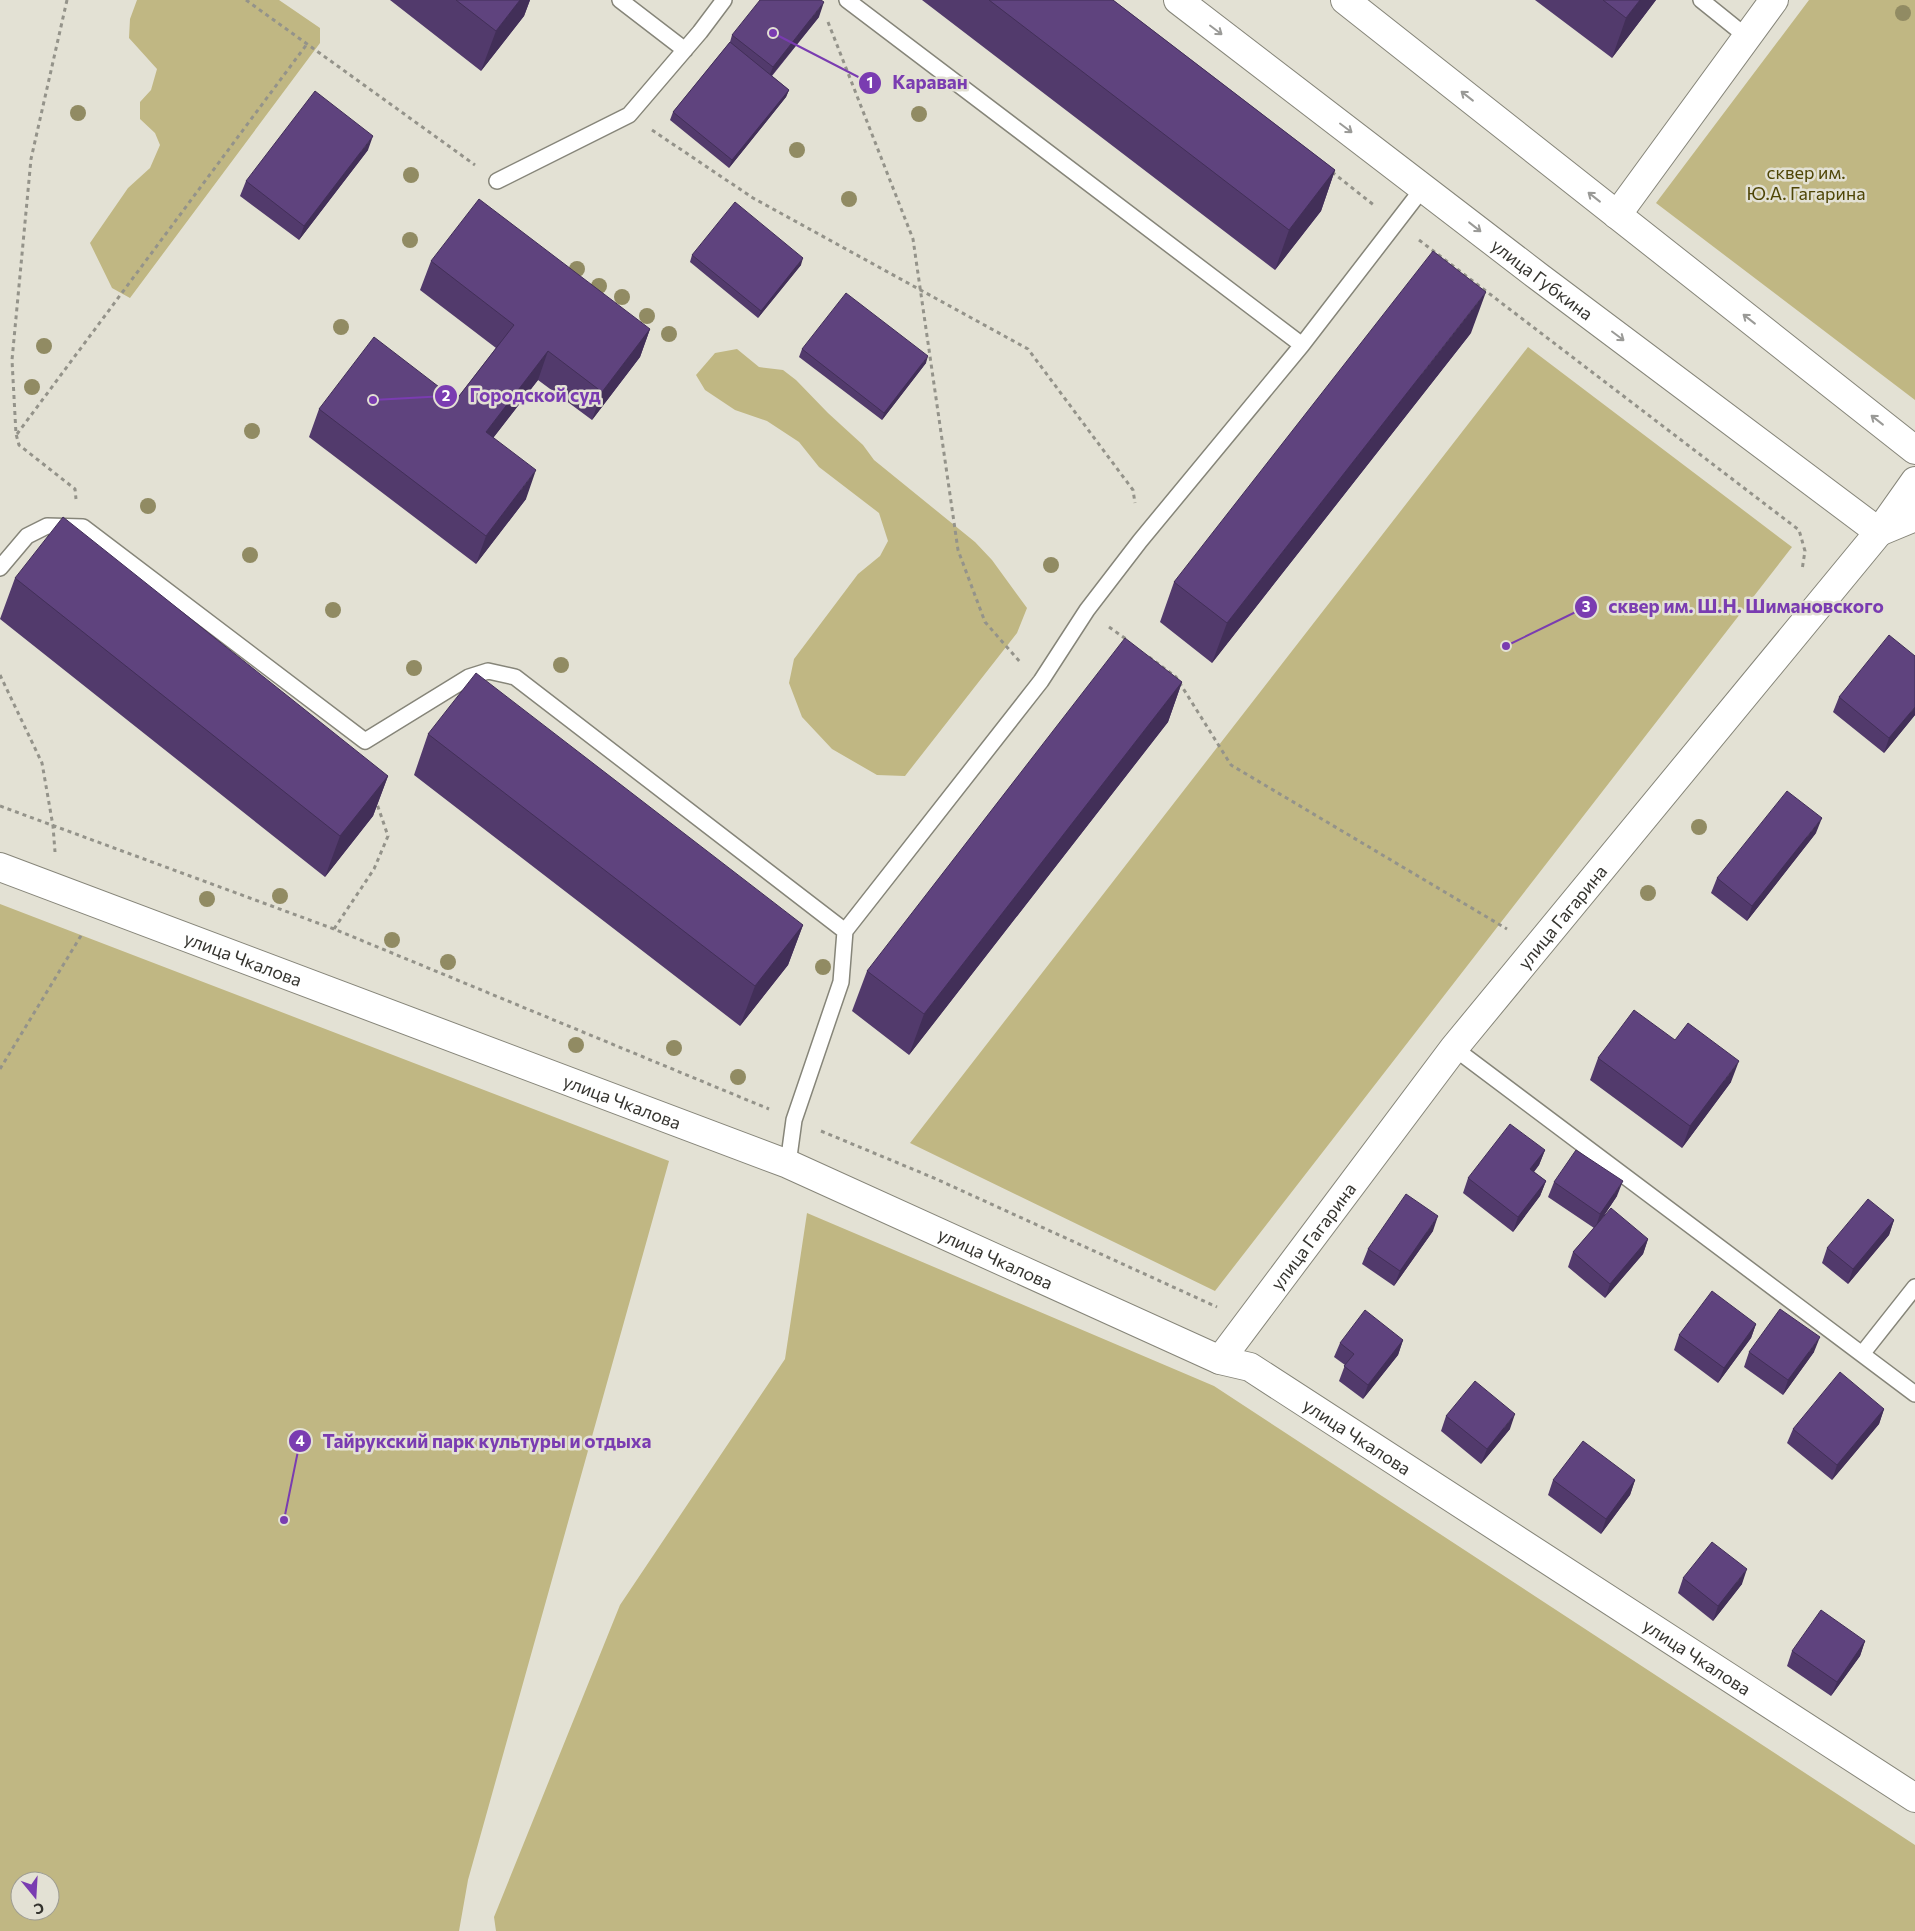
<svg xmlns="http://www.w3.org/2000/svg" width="1915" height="1931" viewBox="0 0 1915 1931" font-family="Commissioner,sans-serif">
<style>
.green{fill:#c0b783;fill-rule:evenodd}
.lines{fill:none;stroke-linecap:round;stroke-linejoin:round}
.service-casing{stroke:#868579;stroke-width:18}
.minor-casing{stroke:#868579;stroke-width:30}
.secondary-casing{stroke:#868579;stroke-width:30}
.path{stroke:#94938a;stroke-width:3;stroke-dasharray:4 4;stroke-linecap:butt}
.service{stroke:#fff;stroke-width:15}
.minor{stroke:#fff;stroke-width:28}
.secondary{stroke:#fff;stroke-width:28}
.tree{fill:#918b63}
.wall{fill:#523a6c}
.shaded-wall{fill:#422f58}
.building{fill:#5f437e;stroke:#422f58}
.oneway{stroke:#9a9a97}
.labels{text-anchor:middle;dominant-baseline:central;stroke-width:5;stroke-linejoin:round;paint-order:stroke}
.park-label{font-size:18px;fill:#4e4506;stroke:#e3e1d4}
.street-label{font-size:18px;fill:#35342f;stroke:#e3e1d4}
.leader{fill:none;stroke:#7a3cb1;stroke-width:2}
.callout-dot{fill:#7a3cb1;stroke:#e3e1d4;stroke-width:2}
.mark-label{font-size:15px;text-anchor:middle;font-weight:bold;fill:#fff}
.callout-label{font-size:19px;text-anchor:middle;font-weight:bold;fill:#7a3cb1;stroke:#e3e1d4;stroke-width:5;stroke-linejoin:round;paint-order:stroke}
</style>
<rect width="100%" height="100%" fill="#e3e1d4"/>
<path class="green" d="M137 0H279L320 28V43L130 298 112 288 90 243 128 188 150 168 160 145 155 133 140 119V102L151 90 157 69 129 38 130 19Z
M1809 0H1915V400L1656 203Z
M1528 347 1792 547 1215 1291 910 1143Z
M737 349 759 367 783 370 796 380 828 413 863 445 874 460 975 542 992 560 1027 608 1017 633 905 776 877 775 832 749 802 717 789 683 794 659 858 574 880 556 888 541 879 513 819 467 799 442 767 421 735 410 705 390 696 375 715 353Z
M0 904 669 1161 468 1880 459 1931H0ZM20 1881H50V1911H20Z
M807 1213 1214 1386 1915 1845V1931H496L494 1917 620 1605 785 1359Z"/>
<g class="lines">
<g class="service-casing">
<path id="service" d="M620 0 685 50
M847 0 1302 345
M1701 0 1747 37
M497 181 629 115 700 32 724 0
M0 568 27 536 47 526 83 527 365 741 469 677 488 671 515 677 845 931
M1454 1048 1915 1394
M788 1164 794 1120 841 982 845 931 1041 681 1087 610 1140 541 1302 345 1423 188
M1862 1354 1915 1287"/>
</g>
<g class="minor-casing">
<g id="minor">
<path d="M1617 215 1774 0"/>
<path id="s1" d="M0 867 788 1164 1220 1360 1250 1367 1915 1798"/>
<path id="s2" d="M1220 1360 1454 1048 1879 532 1915 481"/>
</g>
</g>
<g class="secondary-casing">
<g id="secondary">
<path id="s3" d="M1178 0 1539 277 1879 532 1915 517"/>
<path d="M1345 0 1915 450"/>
</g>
</g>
<path class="path" d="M67 0 31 159 12 360 16 434 19 445 75 489 76 499
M246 0 475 165
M828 22 913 239 958 550 985 622 1021 663
M652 130 753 198 1028 349 1133 490 1135 503
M1332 172 1375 206
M1419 240 1799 530 1805 551 1802 570
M17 434 307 44
M1109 627 1126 639
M1149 657 1176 677 1231 765 1507 929
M0 675 42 763 53 826 55 852
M0 806 334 929 769 1109
M334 929 374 869 388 836 376 801
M0 1069 82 934
M821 1131 934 1178 1217 1307"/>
<use href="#service" class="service"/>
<use href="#minor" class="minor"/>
<use href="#secondary" class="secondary"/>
</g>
<g class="tree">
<circle cx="1903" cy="13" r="8"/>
<circle cx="78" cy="113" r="8"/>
<circle cx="919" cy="114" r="8"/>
<circle cx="797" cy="150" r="8"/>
<circle cx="411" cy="175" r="8"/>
<circle cx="849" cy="199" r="8"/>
<circle cx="410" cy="240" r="8"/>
<circle cx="577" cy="269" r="8"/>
<circle cx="599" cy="286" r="8"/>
<circle cx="622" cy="297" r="8"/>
<circle cx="647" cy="316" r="8"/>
<circle cx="341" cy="327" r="8"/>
<circle cx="669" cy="334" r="8"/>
<circle cx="44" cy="346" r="8"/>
<circle cx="32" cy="387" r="8"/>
<circle cx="252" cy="431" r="8"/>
<circle cx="148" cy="506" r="8"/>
<circle cx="250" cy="555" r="8"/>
<circle cx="1051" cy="565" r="8"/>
<circle cx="333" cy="610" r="8"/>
<circle cx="561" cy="665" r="8"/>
<circle cx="414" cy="668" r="8"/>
<circle cx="1699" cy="827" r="8"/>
<circle cx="1648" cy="893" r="8"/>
<circle cx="280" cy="896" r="8"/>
<circle cx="207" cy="899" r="8"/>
<circle cx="392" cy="940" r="8"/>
<circle cx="448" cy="962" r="8"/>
<circle cx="823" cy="967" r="8"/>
<circle cx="576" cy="1045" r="8"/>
<circle cx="674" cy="1048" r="8"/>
<circle cx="738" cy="1077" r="8"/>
</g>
<path class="wall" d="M390 0H530L524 16 481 71Z
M922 0H1113L1335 170 1321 211 1275 270Z
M1535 0H1656L1612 58Z
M819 17 772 76 789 90 786 97 729 168 670 120 673 112 730 42 732 35Z
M368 150 299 240 240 196 246 181Z
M692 255 801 265 758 318 690 262Z
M431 261 650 329 640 357 592 420 538 380 493 438 526 499 476 564 309 437 319 409 456 400 496 348 420 290Z
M1471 333 1212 663 1160 622 1174 582Z
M802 349 926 363 882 420 799 357Z
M15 578 388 776 373 816 325 877 0 619Z
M1182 682 1168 722 909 1055 852 1011 867 971Z
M1839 697 1915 715 1884 753 1833 712Z
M428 734 803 925 788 965 740 1026 414 775Z
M1816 833 1747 921 1711 893 1717 878Z
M1598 1058 1731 1082 1682 1148 1590 1080Z
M1545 1150 1539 1165 1534 1172 1546 1181 1540 1196 1513 1232 1463 1193 1468 1178Z
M1554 1182 1617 1196 1601 1220 1648 1239 1643 1254 1605 1298 1568 1267 1573 1252 1594 1228 1548 1197Z
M1894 1220 1889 1235 1848 1284 1822 1263 1827 1248Z
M1433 1231 1394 1286 1362 1264 1368 1249Z
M1756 1324 1751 1338 1718 1383 1674 1350 1679 1335Z
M1403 1340 1398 1355 1363 1399 1339 1381 1345 1365 1334 1357 1340 1343Z
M1749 1352H1814L1783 1395 1744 1367Z
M1884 1409 1879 1424 1832 1480 1787 1443 1793 1429Z
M1446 1416 1510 1429 1481 1464 1441 1431Z
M1553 1480H1635L1630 1495 1601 1534 1548 1495Z
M1683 1578 1742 1584 1713 1621 1678 1593Z
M1865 1641 1860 1656 1831 1696 1787 1666 1792 1651Z"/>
<path class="shaded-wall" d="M520 0H530L524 16 481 71 496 31Z
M1640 0H1656L1612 58 1626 18Z
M824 2 819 17 767 81 773 67Z
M789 90 786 97 729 168 732 160Z
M373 136 368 150 299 240 304 226Z
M1335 170 1321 211 1275 270 1289 230Z
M803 258 801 265 758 318 761 311Z
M1486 292 1471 333 1212 663 1227 623Z
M650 329 640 357 592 420 602 392Z
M548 351 538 380 476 460 486 432Z
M928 356 926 363 882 420 884 413Z
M536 470 526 499 476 564 486 536Z
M1182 682 1168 722 909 1055 924 1014Z
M1915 707V715L1884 753 1889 738Z
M388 776 373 816 325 877 340 836Z
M1822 818 1816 833 1747 921 1752 906Z
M803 925 788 965 740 1026 755 986Z
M1739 1061 1731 1082 1682 1148 1690 1126Z
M1545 1150 1539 1165 1524 1184 1530 1169Z
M1546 1181 1540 1196 1513 1232 1518 1217Z
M1623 1181 1617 1196 1595 1229 1600 1214Z
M1438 1216 1433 1231 1394 1286 1400 1271Z
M1894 1220 1889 1235 1848 1284 1853 1269Z
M1648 1239 1643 1254 1605 1298 1610 1284Z
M1756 1324 1751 1338 1718 1383 1724 1368Z
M1820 1337 1814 1352 1783 1395 1788 1380Z
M1403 1340 1398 1355 1363 1399 1368 1385Z
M1884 1409 1879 1424 1832 1480 1837 1465Z
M1515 1414 1510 1429 1481 1464 1487 1449Z
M1635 1480 1630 1495 1601 1534 1606 1519Z
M1747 1569 1742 1584 1713 1621 1718 1606Z
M1865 1641 1860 1656 1831 1696 1837 1682Z"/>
<path class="building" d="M456 0H520L496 31Z
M760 0H821L824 2 773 67 732 35Z
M989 0H1113L1335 170 1289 230Z
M1603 0H1640L1626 18Z
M730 42 789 90 732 160 673 112Z
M315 91 373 136 304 226 246 181Z
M479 199 650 329 602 392 548 351 486 432 536 470 486 536 319 409 374 337 456 400 514 325 431 261Z
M735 202 803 258 761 311 692 255Z
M1433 251 1486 292 1227 623 1174 582Z
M846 293 928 356 884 413 802 349Z
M63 517 388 776 340 836 15 578Z
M1889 635 1915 656V707L1889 738 1839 697Z
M1125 638 1182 682 924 1014 867 971Z
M476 673 803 925 755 986 428 734Z
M1787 791 1822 818 1752 906 1717 878Z
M1634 1010 1675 1040 1688 1023 1739 1061 1690 1126 1598 1058Z
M1510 1124 1545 1150 1530 1169 1546 1181 1518 1217 1468 1178Z
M1576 1150 1623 1181 1600 1214 1554 1182Z
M1406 1194 1438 1216 1400 1271 1368 1249Z
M1868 1199 1894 1220 1853 1269 1827 1248Z
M1611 1208 1648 1239 1610 1284 1573 1252Z
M1712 1291 1756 1324 1724 1368 1679 1335Z
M1780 1309 1820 1337 1788 1380 1749 1352Z
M1365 1310 1403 1340 1368 1385 1344 1366 1354 1354 1340 1343Z
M1840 1372 1884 1409 1837 1465 1793 1429Z
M1475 1381 1515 1414 1487 1449 1446 1416Z
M1583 1441 1635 1480 1606 1519 1553 1480Z
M1712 1542 1747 1569 1718 1606 1683 1578Z
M1821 1610 1865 1641 1837 1682 1792 1651Z"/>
<defs><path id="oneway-shaft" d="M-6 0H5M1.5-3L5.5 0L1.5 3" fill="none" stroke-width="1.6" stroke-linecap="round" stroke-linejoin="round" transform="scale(1.25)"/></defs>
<g class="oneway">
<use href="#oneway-shaft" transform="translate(1216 30) rotate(37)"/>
<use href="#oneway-shaft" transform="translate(1467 96) rotate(-142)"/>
<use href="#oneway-shaft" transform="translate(1346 128) rotate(37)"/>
<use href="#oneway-shaft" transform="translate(1594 197) rotate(-142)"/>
<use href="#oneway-shaft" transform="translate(1475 227) rotate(38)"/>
<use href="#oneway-shaft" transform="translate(1749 319) rotate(-142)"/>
<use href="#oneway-shaft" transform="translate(1618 336) rotate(37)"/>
<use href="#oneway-shaft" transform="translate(1877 420) rotate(-142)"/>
</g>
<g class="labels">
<g class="park-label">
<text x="1806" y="172">сквер им.<tspan x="1806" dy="21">Ю.А. Гагарина</tspan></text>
</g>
<g class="street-label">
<text stroke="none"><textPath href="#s3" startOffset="459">улица Губкина</textPath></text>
<text stroke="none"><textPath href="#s2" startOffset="560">улица Гагарина</textPath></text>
<text stroke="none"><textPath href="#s1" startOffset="260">улица Чкалова</textPath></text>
<text stroke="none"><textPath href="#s1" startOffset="665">улица Чкалова</textPath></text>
<text stroke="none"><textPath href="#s2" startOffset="155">улица Гагарина</textPath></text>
<text stroke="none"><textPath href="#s1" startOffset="1070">улица Чкалова</textPath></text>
<text stroke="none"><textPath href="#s1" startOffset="1475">улица Чкалова</textPath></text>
<text stroke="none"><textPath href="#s1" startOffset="1880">улица Чкалова</textPath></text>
</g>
</g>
<path class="leader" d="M773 33L870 83M373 400L446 396M1506 646L1586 607M284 1520L300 1441"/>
<g class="callout-dot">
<circle cx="773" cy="33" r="5"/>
<circle cx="373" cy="400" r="5"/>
<circle cx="1506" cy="646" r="5"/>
<circle cx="284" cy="1520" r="5"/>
<circle cx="870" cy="83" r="12"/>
<circle cx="446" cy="396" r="12"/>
<circle cx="1586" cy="607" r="12"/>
<circle cx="300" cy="1441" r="12"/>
</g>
<g class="mark-label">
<text x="870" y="88">1</text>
<text x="446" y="401">2</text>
<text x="1586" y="612">3</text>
<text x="300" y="1446">4</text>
</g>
<g class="callout-label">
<text x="930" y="89">Караван</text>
<text x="535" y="402">Городской суд</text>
<text x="1746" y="613">сквер им. Ш.Н. Шимановского</text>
<text x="487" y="1448">Тайрукский парк культуры и отдыха</text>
</g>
<g transform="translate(35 1896) rotate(162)"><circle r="24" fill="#e3e1d4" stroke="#9d9c92"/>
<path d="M0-4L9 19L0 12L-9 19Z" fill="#7a3cb1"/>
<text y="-8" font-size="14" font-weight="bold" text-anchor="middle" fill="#35342f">С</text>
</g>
</svg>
